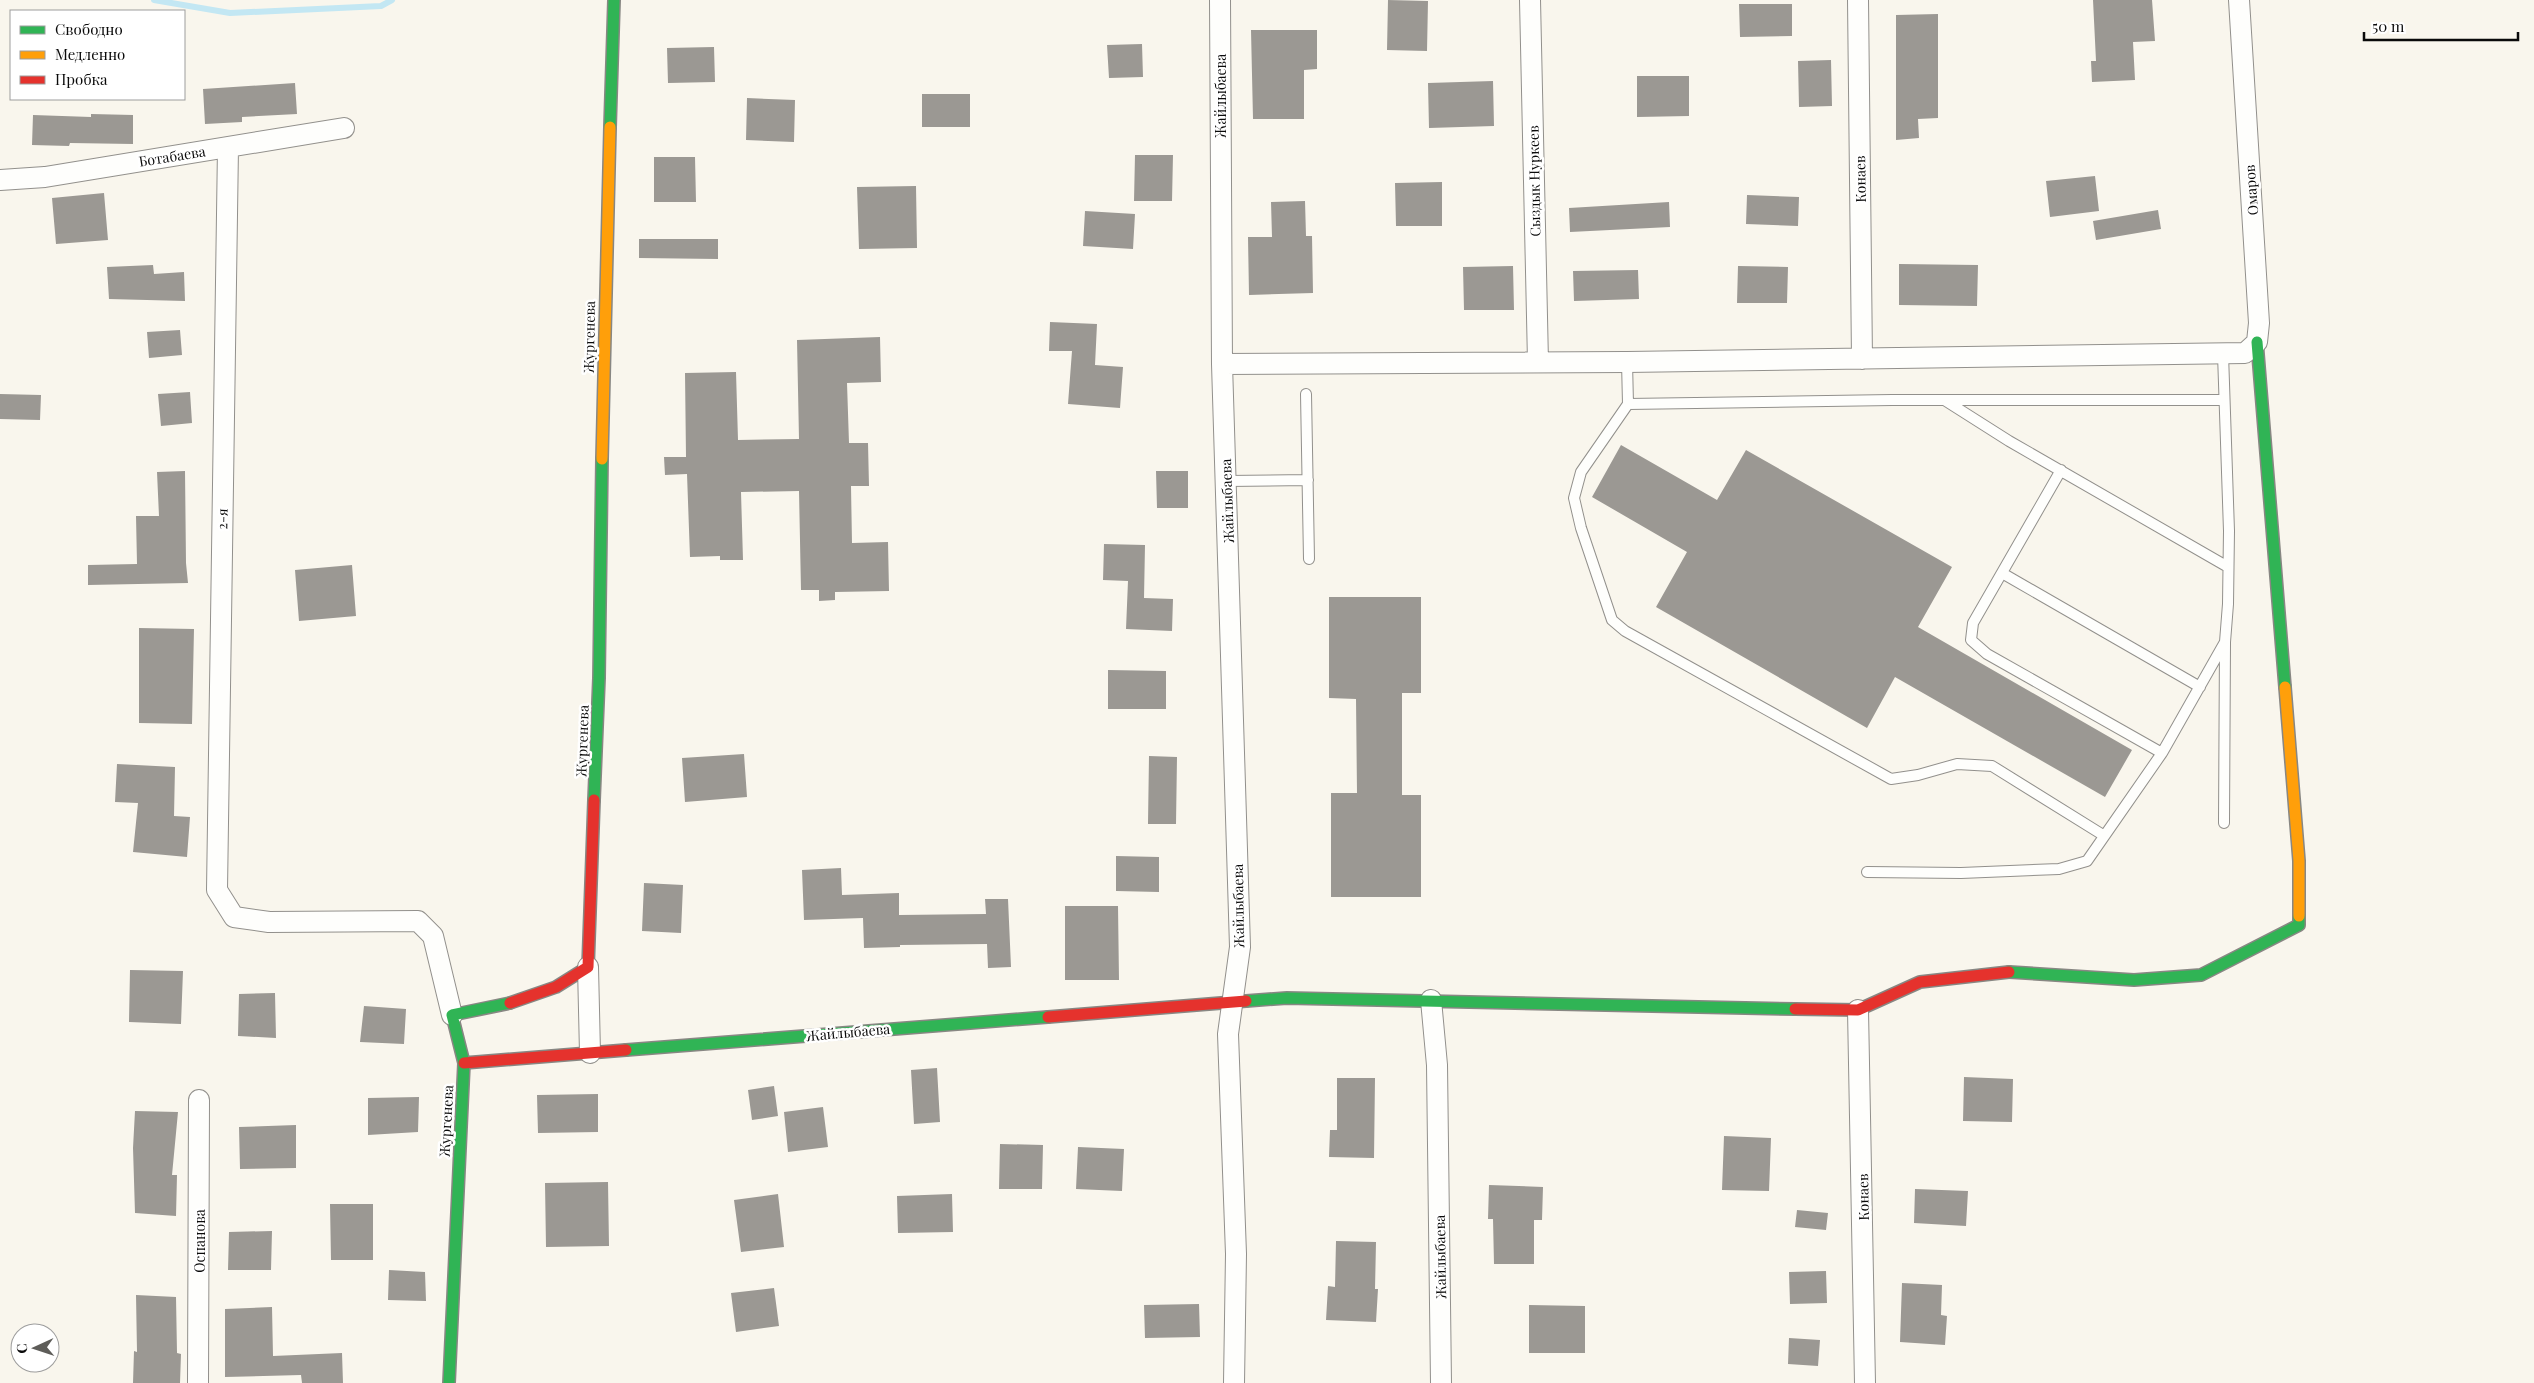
<svg xmlns="http://www.w3.org/2000/svg" width="2534" height="1383" viewBox="0 0 2534 1383" font-family="'Playfair Display',serif">
<style>
.lines{fill:none;stroke-linecap:round;stroke-linejoin:round}
.stream{stroke:#c3e7f3;stroke-width:6}
.building{fill:#9b9893}
.lane-casing{stroke:#92908c;stroke-width:12}
.street-casing{stroke:#92908c;stroke-width:22}
.fast-casing{stroke:#888783;stroke-width:14}
.slow-casing{stroke:#888783;stroke-width:14}
.jam-casing{stroke:#888783;stroke-width:14}
.lane{stroke:#fefefc;stroke-width:10}
.street{stroke:#fefefc;stroke-width:20}
.fast{stroke:#30b455;stroke-width:11}
.slow{stroke:#ff9f0a;stroke-width:11}
.jam{stroke:#e5322d;stroke-width:11}
.labels{text-anchor:middle;dominant-baseline:central;stroke-width:5;stroke-linejoin:round;paint-order:stroke}
.street-label{font-size:14px;fill:#0a0a0a;stroke:#fff}
</style>
<rect width="100%" height="100%" fill="#f9f6ed"/>
<g class="lines">
<path class="stream" d="M154 0 230 13 381 6 392 0"/>
</g>
<path class="building" d="M1388 0 1428 1 1427 51 1387 50Z
M2093 0H2152L2155 41 2133 42 2135 80 2092 82 2091 61H2096Z
M1739 4H1792V36L1740 37Z
M1938 14V118L1918 119 1919 138 1896 140V15Z
M1251 30H1317V69L1304 70V119H1253Z
M1142 44 1143 77 1109 78 1107 45Z
M714 47 715 82 668 83 667 48Z
M1831 60 1832 106 1799 107 1798 61Z
M1637 76H1689V116L1637 117Z
M1493 81 1494 126 1429 128 1428 83Z
M295 83 297 114 242 117V122L205 124 203 89Z
M922 94H970V127H922Z
M747 98 795 100 794 142 746 140Z
M91 114 133 115V144L70 143 69 146 32 145 33 115 91 117Z
M1135 155H1173L1172 201H1134Z
M654 157H695L696 202H654Z
M2095 176 2099 211 2050 217 2046 181Z
M1442 182V226H1396L1395 183Z
M916 186 917 248 859 249 857 187Z
M104 193 108 240 56 244 52 198Z
M1747 195 1799 197 1798 226 1746 224Z
M1305 201 1306 236H1312L1313 293 1249 295 1248 237H1272L1271 202Z
M1669 202 1670 227 1570 232 1569 208Z
M2158 210 2161 229 2096 240 2093 221Z
M1085 211 1135 214 1133 249 1083 246Z
M639 239H718V259L639 258Z
M1899 264 1978 265 1977 306 1899 305Z
M153 265 154 274 184 272 185 301 109 299 107 267Z
M1513 266 1514 310H1464L1463 267Z
M1738 266 1788 267 1787 303H1737Z
M1638 270 1639 299 1574 301 1573 271Z
M1050 322 1097 324 1095 365 1123 367 1120 408 1068 404 1072 351H1049Z
M180 330 182 355 149 358 147 332Z
M880 337 881 382 847 383 849 443H868L869 486H851L852 543 888 542 889 591 835 592V600L819 601V590H801L799 491 741 492 743 560H720V556L690 557 687 474 665 475 664 457H686L685 373 736 372 738 440 799 439 797 340Z
M190 392 192 423 161 426 158 394Z
M0 394 41 395 40 420 0 419Z
M1621 445 1717 500 1746 450 1952 567 1918 627 2132 750 2105 797 1895 677 1867 728 1656 607 1687 552 1592 497Z
M185 471 186 563 188 583 88 585V565L137 564 136 516H159L157 472Z
M1156 471H1188V508H1157Z
M1104 544 1145 545 1144 598 1173 599 1172 631 1126 629 1128 581 1103 580Z
M352 565 356 616 299 621 295 570Z
M1329 597H1421V693H1402V795H1421V897H1331V793H1357L1356 699 1329 698Z
M139 628 194 629 192 724 139 723Z
M1108 670 1166 671V709H1108Z
M744 754 747 797 685 802 682 758Z
M1149 756 1177 757 1176 824H1148Z
M117 764 175 767 174 816 190 817 187 857 133 852 138 803 115 802Z
M1116 856 1159 857V892L1116 891Z
M841 868 842 895 899 893V915L986 914 985 899H1008L1011 967 988 968 987 944 900 945V947L864 948 863 918 804 920 802 870Z
M644 883 683 885 681 933 642 931Z
M1065 906H1118L1119 980H1065Z
M130 970 183 971 181 1024 129 1022Z
M275 993 276 1038 238 1036 239 994Z
M364 1006 406 1009 404 1044 360 1042Z
M937 1068 940 1122 914 1124 911 1070Z
M1964 1077 2013 1079 2012 1122 1963 1121Z
M1337 1078H1375L1374 1158 1329 1157 1330 1130H1337Z
M774 1086 778 1116 752 1120 748 1090Z
M598 1094V1132L538 1133 537 1095Z
M419 1097 418 1132 368 1135V1098Z
M823 1107 828 1147 788 1152 784 1112Z
M135 1111 178 1112 172 1175H177L176 1216 135 1213 133 1148Z
M296 1125V1168L240 1169 239 1127Z
M1724 1136 1771 1138 1769 1191 1722 1190Z
M1000 1144 1043 1145 1042 1189H999Z
M1078 1147 1124 1149 1122 1191 1076 1189Z
M608 1182 609 1246 546 1247 545 1183Z
M1489 1185 1543 1187 1542 1220H1534V1264H1494L1493 1219H1488Z
M1915 1189 1968 1191 1966 1226 1914 1223Z
M778 1194 784 1247 741 1252 734 1200Z
M952 1194 953 1232 898 1233 897 1196Z
M330 1204H373V1260H331Z
M1797 1210 1828 1213 1826 1230 1795 1227Z
M272 1231 271 1270H228L229 1232Z
M1336 1241 1376 1242 1375 1289H1378L1376 1322 1326 1320 1328 1286 1335 1287Z
M389 1270 425 1272 426 1301 388 1300Z
M1826 1271 1827 1303 1790 1304 1789 1272Z
M1902 1283 1942 1285 1941 1315 1947 1316 1945 1345 1900 1342Z
M774 1288 779 1326 736 1332 731 1293Z
M136 1295 176 1297 177 1353 181 1354 180 1383H133L134 1351 137 1352Z
M1199 1304 1200 1337 1145 1338 1144 1305Z
M1529 1305 1585 1306V1353H1529Z
M272 1307 273 1356 342 1353 343 1383H302L301 1375 225 1377V1309Z
M1789 1338 1820 1340 1818 1366 1788 1364Z"/>
<g class="lines">
<g class="lane-casing">
<path id="lane" d="M1627 362 1628 404 1581 472 1574 498 1581 528 1612 620 1625 631 1891 779 1918 775 1957 764 1992 766 2103 835
M1306 394 1309 559
M1946 401 2009 441 2228 567
M1628 404 1892 400H2224
M2061 470 1973 623 1971 640 1987 654 2162 753
M1227 481 1308 480
M2002 573 2200 687
M2224 823 2225 643
M1867 872 1961 873 2059 869 2087 861 2162 753 2225 642 2228 604 2229 531 2223 354"/>
</g>
<g class="street-casing">
<path id="street" d="M1220 0 1222 364 1240 947 1228 1034 1236 1254 1234 1383
M1530 0 1538 362
M1858 0 1862 359
M228 147 217 890 234 917 269 922 418 921 433 936 452 1015
M0 180 45 177 344 128
M1222 364 1627 362 2245 353 2257 342 2259 323 2239 0
M588 967 590 1053
M1431 1000 1437 1065 1441 1383
M1858 1010 1865 1383
M198 1383 199 1100"/>
</g>
<g class="fast-casing">
<path id="fast" d="M610 127 614 0
M2257 342 2285 687
M594 800 599 678 602 459
M2009 972 2134 980 2201 975 2299 925V916
M1246 1001 1287 998 1795 1009
M626 1050 1048 1017
M449 1383 464 1063 452 1015 510 1003"/>
</g>
<g class="slow-casing">
<path id="slow" d="M602 459 610 127
M2285 687 2299 861V916"/>
</g>
<g class="jam-casing">
<path id="jam" d="M510 1003 556 987 588 967 594 800
M1795 1009 1858 1010 1920 982 2009 972
M1048 1017 1246 1001
M464 1063 626 1050"/>
</g>
<use href="#lane" class="lane"/>
<use href="#street" class="street"/>
<use href="#fast" class="fast"/>
<use href="#slow" class="slow"/>
<use href="#jam" class="jam"/>
</g>
<g class="labels">
<g class="street-label">
<text transform="translate(1220 96) rotate(-90)">Жайлыбаева</text>
<text transform="translate(172 156) rotate(-9)">Ботабаева</text>
<text transform="translate(1860 179) rotate(-91)">Конаев</text>
<text transform="translate(1534 181) rotate(-91)">Сыздык Нуркеев</text>
<text transform="translate(2251 190) rotate(-94)">Омаров</text>
<text transform="translate(589 337) rotate(-89)">Жургенева</text>
<text transform="translate(1227 501) rotate(-92)">Жайлыбаева</text>
<text transform="translate(222 519) rotate(-89)">2-я</text>
<text transform="translate(582 741) rotate(-88)">Жургенева</text>
<text transform="translate(1238 906) rotate(-91)">Жайлыбаева</text>
<text transform="translate(848 1032) rotate(-5)">Жайлыбаева</text>
<text transform="translate(446 1121) rotate(-87)">Жургенева</text>
<text transform="translate(1863 1197) rotate(-91)">Конаев</text>
<text transform="translate(199 1241) rotate(-90)">Оспанова</text>
<text transform="translate(1440 1257) rotate(-91)">Жайлыбаева</text>
</g>
</g>
<rect x="10" y="10" width="175" height="90" fill="#ffffff" stroke="#9d9d9d"/>
<rect x="20" y="26" width="25" height="8" fill="#30b455" stroke="#9d9d9d"/>
<text x="55" y="35" font-size="15" fill="#0a0a0a">Свободно</text>
<rect x="20" y="51" width="25" height="8" fill="#ff9f0a" stroke="#9d9d9d"/>
<text x="55" y="60" font-size="15" fill="#0a0a0a">Медленно</text>
<rect x="20" y="76" width="25" height="8" fill="#e5322d" stroke="#9d9d9d"/>
<text x="55" y="85" font-size="15" fill="#0a0a0a">Пробка</text>
<g transform="translate(35 1348) rotate(267)"><circle r="24" fill="#ffffff" stroke="#9d9d9d"/>
<path d="M0-4L9 19L0 12L-9 19Z" fill="#5e5d59"/>
<text y="-8" font-size="14" font-weight="bold" text-anchor="middle" fill="#0a0a0a">С</text>
</g>
<path d="M2364 32v8h154v-8" fill="none" stroke="#0a0a0a" stroke-width="2.5"/>
<text x="2372" y="32" font-size="15" fill="#0a0a0a" stroke="#ffffff" stroke-width="4" paint-order="stroke">50 m</text>
</svg>
